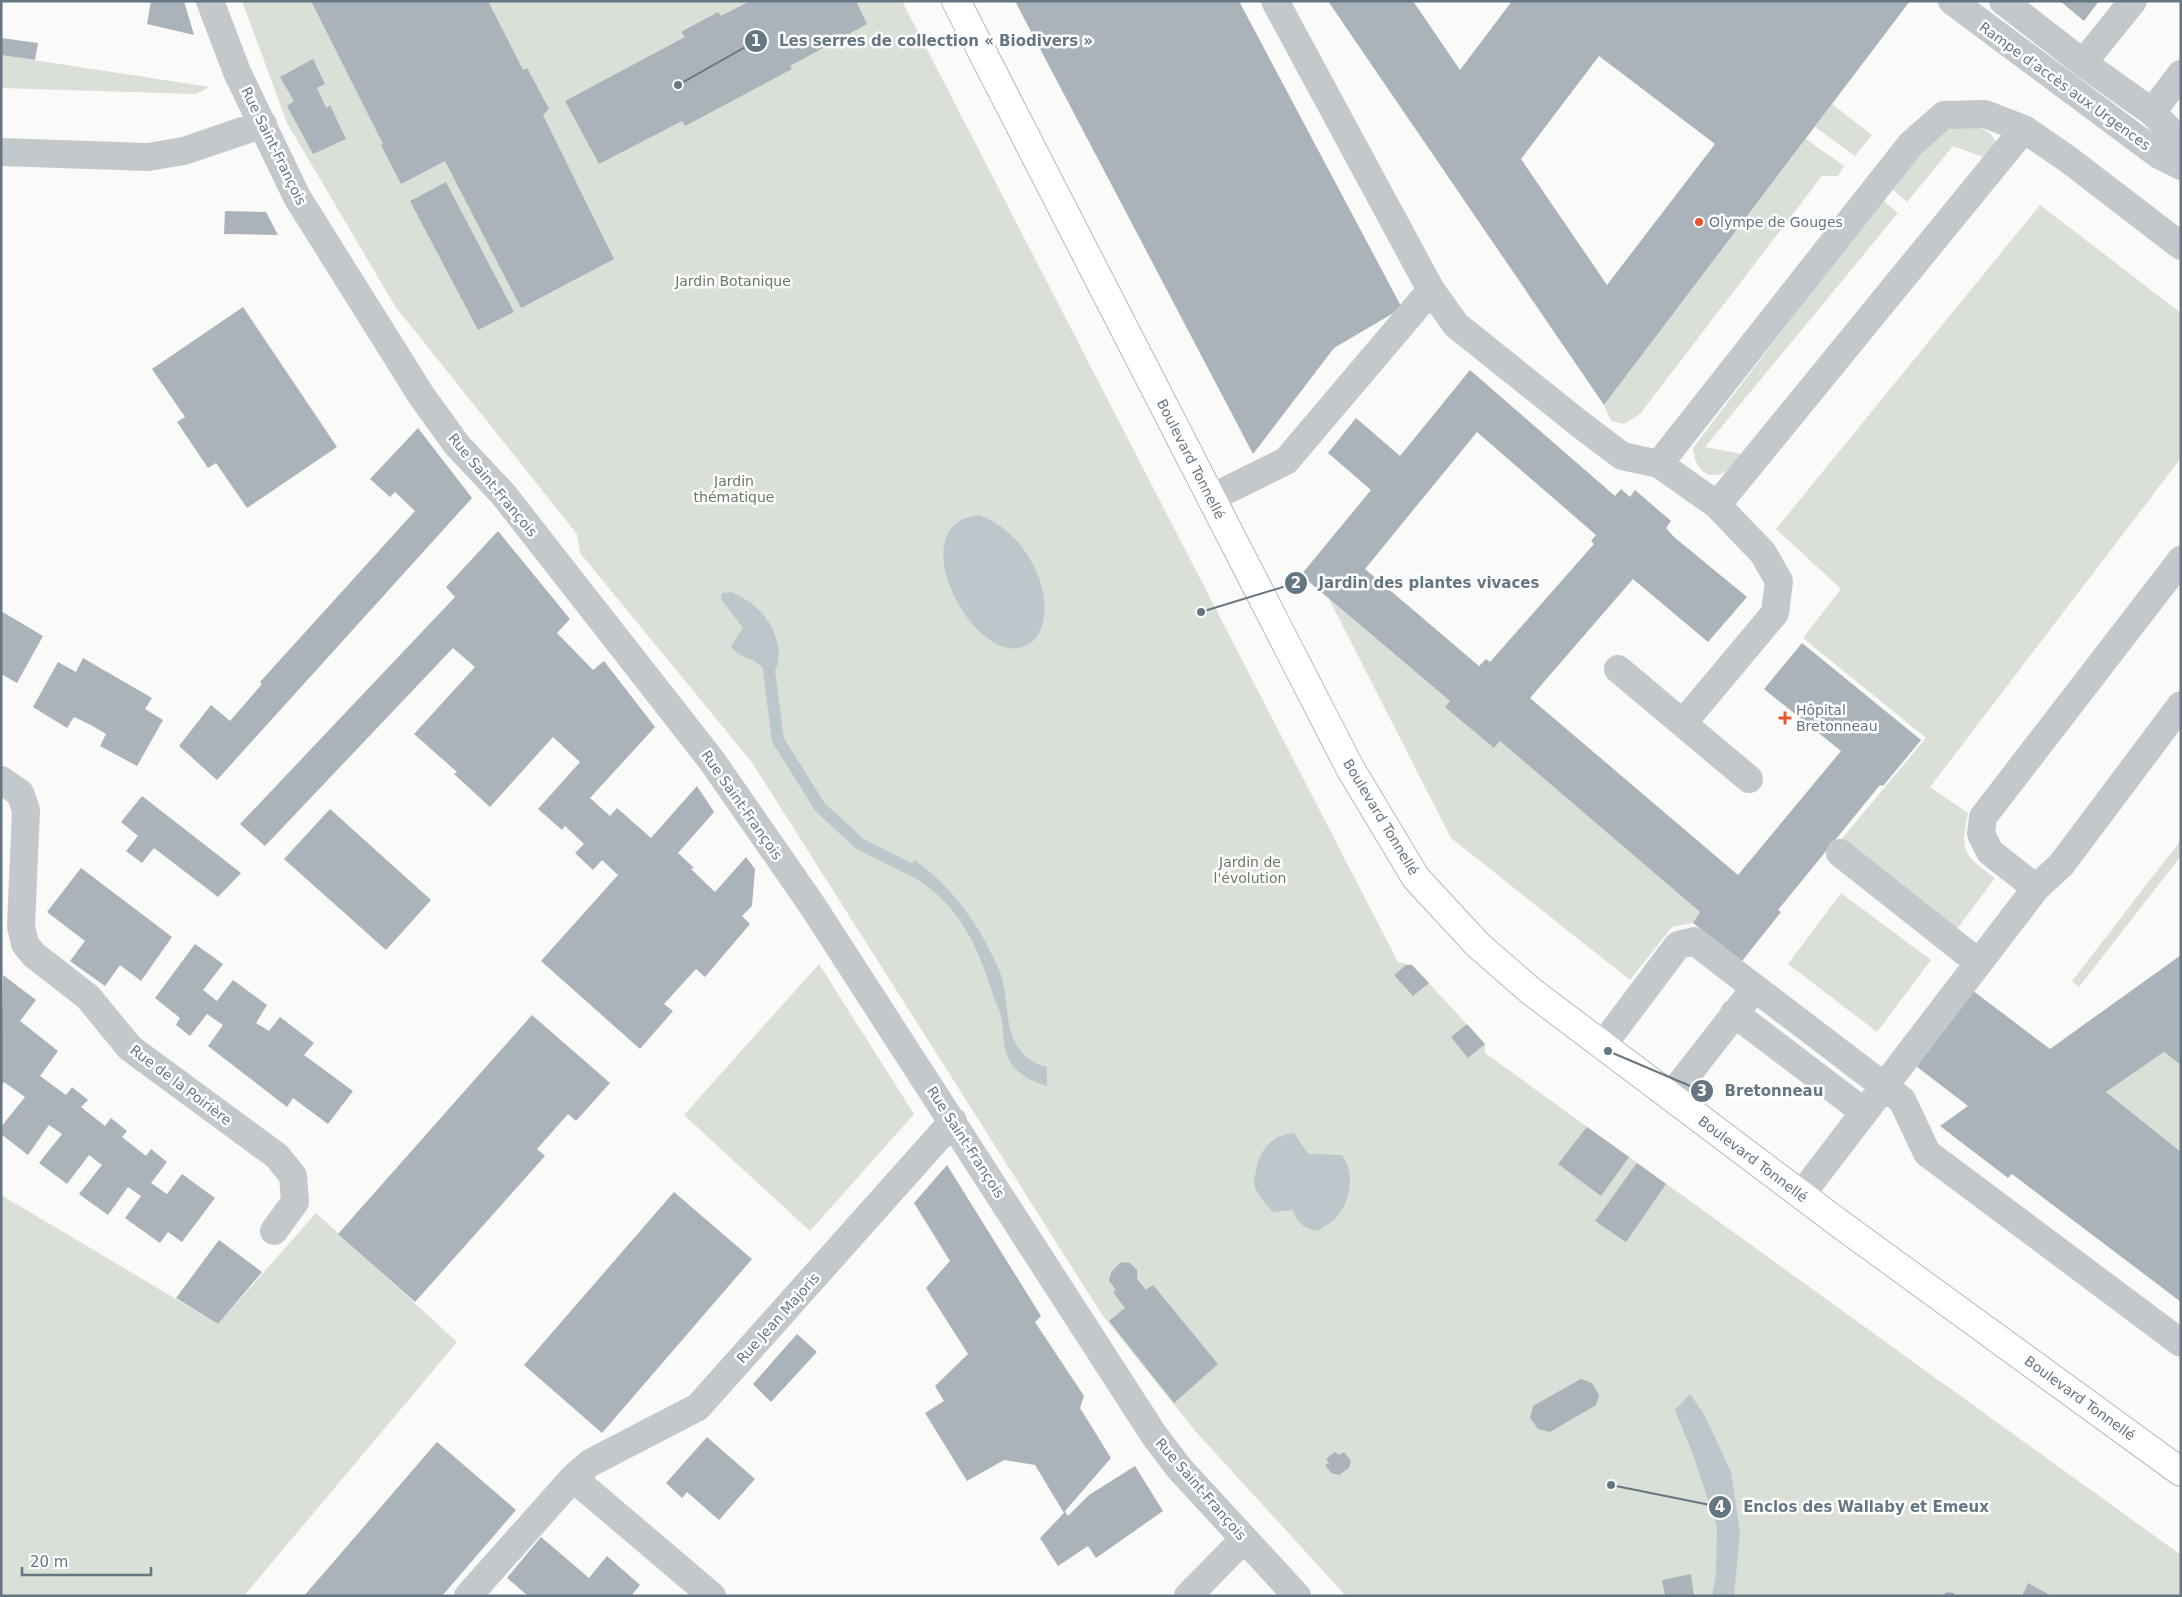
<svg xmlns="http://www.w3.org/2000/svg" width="2182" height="1597" viewBox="0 0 2182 1597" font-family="'DejaVu Sans',sans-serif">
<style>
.green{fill:#dadfd7}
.water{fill:#bbc7cb}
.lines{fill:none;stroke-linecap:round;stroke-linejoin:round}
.stream{stroke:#bbc7cb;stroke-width:12}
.building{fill:#aab3b9;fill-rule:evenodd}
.major-casing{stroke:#b5babe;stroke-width:30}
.minor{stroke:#c3c8cc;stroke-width:28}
.major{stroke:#fff;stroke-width:28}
.poi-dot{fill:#e4572e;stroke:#fff;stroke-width:2}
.labels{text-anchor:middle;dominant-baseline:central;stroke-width:5;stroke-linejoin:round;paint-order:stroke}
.street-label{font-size:14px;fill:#657683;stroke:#fff}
.poi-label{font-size:14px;fill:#657683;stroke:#fff;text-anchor:start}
.park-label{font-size:14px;fill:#687a64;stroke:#fff}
.leader{fill:none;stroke:#657683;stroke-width:2}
.callout-dot{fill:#657683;stroke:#fff;stroke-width:2}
.mark-label{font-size:15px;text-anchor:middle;font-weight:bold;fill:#fff}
.callout-label{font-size:15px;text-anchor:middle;font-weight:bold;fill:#657683;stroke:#fff;stroke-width:5;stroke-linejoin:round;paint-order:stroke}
</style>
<rect width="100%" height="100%" fill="#fafaf8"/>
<path class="green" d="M242 1H902L1398 962 1412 965 1485 1044V1053L2181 1555V1596H1346L1196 1432 1101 1313 751 761 580 553 577 534 395 306 287 123Z
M1 55 210 87 196 94 1 88Z
M1832 104 1872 135 1855 156 1815 127Z
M1956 125C1971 126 1992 126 1996 144L1986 158 1953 146 1907 202 1891 188C1909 164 1929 140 1956 125Z
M1806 139 1844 166 1838 176H1822L1640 414 1624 424 1611 421 1604 405Z
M1882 199 1898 213 1705 447 1742 454C1737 459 1730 471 1723 473 1704 481 1694 464 1693 448Z
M2040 205 2181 313V458L1930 787 1968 813C1960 853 1963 854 1995 878L1954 933 1839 842 1926 738 1803 638 1841 589 1776 529Z
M1329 599 1450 701 1446 707 1494 748 1500 741 1700 912 1693 923 1672 927 1630 980 1451 838Z
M2181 840V856L2079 987 2072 981Z
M1841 893 1931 960 1877 1032 1788 964Z
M819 964 914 1114 810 1231 684 1115Z
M2164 1052 2181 1065V1152L2106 1092Z
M1 1195 218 1324 316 1213 457 1342 244 1596H1Z"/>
<path class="water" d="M979 515C1018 528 1052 580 1043 621 1041 631 1037 640 1027 645 982 669 913 554 958 522 964 517 972 517 979 515Z
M732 592C741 597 751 602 758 609 777 627 787 658 770 679 767 675 764 669 761 666 749 655 742 661 731 646L743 628 721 599 722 593Z
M914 860C952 886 979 925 998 967 1014 1004 996 1052 1047 1067V1086C1034 1082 1022 1077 1014 1067 1001 1052 1005 1034 1001 1016 1000 1010 996 1004 994 998 978 945 958 901 907 873Z
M1294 1133 1308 1154 1342 1155C1356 1173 1350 1204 1334 1220 1329 1224 1323 1227 1318 1231 1305 1228 1297 1224 1293 1210L1273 1212C1266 1204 1259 1197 1255 1187 1253 1182 1255 1176 1256 1171 1259 1150 1272 1135 1294 1133Z
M1690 1394 1705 1416 1731 1472 1740 1532 1734 1596H1712L1716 1575 1717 1526 1693 1455 1675 1410Z"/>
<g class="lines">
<path class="stream" d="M768 664 778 740 820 807 860 844 924 876"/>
</g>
<path class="building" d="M151 1H184L194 35 147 24Z
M311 1H488L523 70 527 68 549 109 543 115 614 259 521 308 445 161 401 184 381 145 383 144Z
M750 1H860L857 3 867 24 790 66 792 69 685 126 682 121 599 164 565 101 685 37 681 32 718 12 721 16Z
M1015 1H1239L1402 308 1334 348 1253 454Z
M1328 1H1413L1460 70 1512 1H1910L1604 405ZM1599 56 1715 144 1607 285 1521 159Z
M2060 1H2099L2084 21Z
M1 38 38 43 35 60 1 55Z
M313 59 325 84 317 88 326 108 330 105 346 139 313 154 287 106 294 101 280 77Z
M446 182 514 312 478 330 410 201Z
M225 211 266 212 278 235 224 234Z
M243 307 337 447 247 508 216 463 208 468 177 422 185 417 152 369Z
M1470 370 1615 496 1621 489 1630 497 1635 490 1671 521 1666 528 1674 537 1747 597 1708 642 1633 579 1530 698 1738 875 1841 751 1764 689 1802 643 1921 740 1883 786 1880 785 1778 910 1781 912 1742 961 1693 923 1700 912 1500 741 1494 748 1445 707 1450 701 1301 575 1371 490 1328 453 1356 418 1400 456ZM1477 432 1596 535 1591 541 1594 544 1490 662 1486 659 1479 666 1365 569Z
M418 428 472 498 217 780 179 746 211 705 230 721 262 684 260 682 415 511 395 492 390 497 370 479Z
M498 531 570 619 557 633 593 670 604 661 655 727 590 798 610 816 617 808 651 838 697 786 714 812 678 853 694 868 691 869 715 892 746 857 755 869 752 906 742 916 750 924 705 977 696 969 664 1004 673 1011 640 1049 541 961 618 875 602 860 593 870 575 853 584 844 565 826 562 830 538 809 580 762 553 737 490 807 454 774 457 772 414 734 475 667 453 648 265 846 240 824 455 597 446 587Z
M1 611 43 636 17 683 1 674Z
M83 658 152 698 145 709 163 720 137 766 100 746 106 734 91 725 74 717 67 728 33 707 58 662 76 672Z
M142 796 241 873 218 897 154 848 142 863 126 851 138 836 121 822Z
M330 809 431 900 386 950 284 859Z
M81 868 172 937 141 981 120 965 105 986 70 961 85 941 47 912Z
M195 944 223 964 203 990 217 1001 233 980 267 1005 256 1023 269 1031 280 1017 314 1043 304 1055 353 1091 328 1124 293 1098 287 1107 208 1046 223 1025 207 1014 190 1036 176 1025 180 1018 155 998Z
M2181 955V1065L2164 1052 2106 1092 2181 1152V1302L2012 1174 2008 1178 1940 1126 1968 1106 1899 1053 1956 978 2050 1049Z
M1406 965H1412L1429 983 1413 996 1394 975Z
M3 975 36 1000 20 1021 58 1051 40 1076 66 1095 72 1087 88 1100 81 1107 105 1126 111 1118 127 1131 122 1137 146 1156 151 1149 167 1162 151 1183 167 1194 182 1174 215 1198 182 1242 168 1232 160 1243 125 1218 141 1196 128 1187 108 1215 79 1194 102 1165 89 1155 67 1184 39 1163 62 1134 49 1125 28 1155 1 1134V1127L25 1097 4 1082 1 1086Z
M532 1015 610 1083 576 1121 568 1114 537 1149 545 1156 415 1302 338 1234Z
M1467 1024 1485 1044 1468 1058 1451 1037Z
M1587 1127 1629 1157 1601 1196 1558 1164Z
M1637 1163 1666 1184 1626 1242 1595 1221Z
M947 1165 1041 1316 1035 1322 1084 1396 1080 1408 1111 1458 1065 1511 1068 1516 1089 1495 1135 1466 1163 1511 1096 1558 1088 1546 1058 1566 1040 1538 1064 1513 1035 1465 1004 1460 967 1481 925 1413 944 1401 935 1386 968 1354 926 1288 950 1261 914 1203Z
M674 1192 752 1259 602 1433 524 1365Z
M219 1240 262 1272 218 1324 176 1298Z
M1121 1262 1130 1263 1137 1270V1279L1146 1290 1153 1285 1218 1364 1174 1403 1109 1321 1125 1308 1113 1292 1116 1290 1109 1281 1111 1272Z
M797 1334 817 1352 771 1402 753 1384Z
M1581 1379 1592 1383 1599 1395 1596 1405 1550 1432 1538 1429 1530 1418 1533 1406Z
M707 1437 755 1479 719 1520 687 1492 682 1498 666 1483Z
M437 1442 516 1510 442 1596H304Z
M1335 1452 1339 1455 1344 1452 1351 1461 1349 1468 1339 1475 1331 1473 1325 1465 1329 1463 1326 1459Z
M541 1537 589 1578 607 1556 640 1585 631 1596H528L507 1578Z
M1691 1574 1694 1596H1665L1662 1580Z
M2028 1583 2052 1596H2022Z
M1947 1592 1954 1593 1955 1596H1941Z"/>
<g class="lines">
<g class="major-casing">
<path id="major" d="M956 1 1350 768 1416 878 1478 945 1532 992 1840 1224 2181 1472"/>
</g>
<path class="minor" d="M210 1 237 72 297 197 421 395 457 445 503 494 712 761 812 905 1154 1435 1179 1468 1297 1596
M1275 1 1431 290
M1952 1 2159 155 2181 166
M2003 1 2083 63
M2133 1 2083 63 2152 112 2181 142
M2152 112 2181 74
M1 152 148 157 184 151 263 124
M1659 464 1911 144 1944 115 1985 114 2024 129 2069 160 2181 246
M1211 498 1286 461 1431 290 1456 325 1581 425 1622 456 1659 464 1717 505 1763 553 1779 581 1775 613 1683 723
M1717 505 2024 129
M1618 669 1749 779
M1 780 20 793 26 810 21 926 25 944 34 955 88 997 130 1048 277 1156 293 1176 295 1202 274 1231
M1840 853 1979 963
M2036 888 1990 852 1981 834 1983 817 2181 560
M1755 988 1902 1100 1927 1153 2181 1343
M1734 1013 1864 1112
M1602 1046 1678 945 1694 941 1755 988 1670 1097
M1801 1195 2036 888 2061 865 2181 705
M573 1478 590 1463 698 1407 953 1121
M468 1596 573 1478 712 1596
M1188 1596 1244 1539"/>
<use href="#major" class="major"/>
</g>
<g class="poi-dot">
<circle cx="1699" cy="222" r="5"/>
<path d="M1782.5 710.5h5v5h5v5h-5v5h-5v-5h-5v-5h5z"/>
</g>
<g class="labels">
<g class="street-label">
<text transform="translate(2065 86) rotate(36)">Rampe d’accès aux Urgences</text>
<text transform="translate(274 146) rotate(64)">Rue Saint-François</text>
<text transform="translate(1191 459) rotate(63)">Boulevard Tonnellé</text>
<text transform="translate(493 485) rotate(50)">Rue Saint-François</text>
<text transform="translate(742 805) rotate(55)">Rue Saint-François</text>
<text transform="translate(1381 817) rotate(59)">Boulevard Tonnellé</text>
<text transform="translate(181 1085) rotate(37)">Rue de la Poirière</text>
<text transform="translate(966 1142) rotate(57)">Rue Saint-François</text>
<text transform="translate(1753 1159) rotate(37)">Boulevard Tonnellé</text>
<text transform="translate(778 1318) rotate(-48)">Rue Jean Majoris</text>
<text transform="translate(2080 1398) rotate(36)">Boulevard Tonnellé</text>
<text transform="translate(1201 1489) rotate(49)">Rue Saint-François</text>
</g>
<g class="poi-label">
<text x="1709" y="222">Olympe de Gouges</text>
<text x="1796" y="710">Hôpital<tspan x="1796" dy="16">Bretonneau</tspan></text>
</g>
<g class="park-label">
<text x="733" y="281">Jardin Botanique</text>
<text x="734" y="481">Jardin<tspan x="734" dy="16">thématique</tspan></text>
<text x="1250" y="862">Jardin de<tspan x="1250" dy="16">l'évolution</tspan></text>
</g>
</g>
<path class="leader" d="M678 85L756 41M1201 612L1296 583M1608 1051L1702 1091M1611 1485L1720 1507"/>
<g class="callout-dot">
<circle cx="678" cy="85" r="5"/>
<circle cx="1201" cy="612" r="5"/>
<circle cx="1608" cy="1051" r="5"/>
<circle cx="1611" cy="1485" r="5"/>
<circle cx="756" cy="41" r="12"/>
<circle cx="1296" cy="583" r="12"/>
<circle cx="1702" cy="1091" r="12"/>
<circle cx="1720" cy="1507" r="12"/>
</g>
<g class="mark-label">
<text x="756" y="46">1</text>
<text x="1296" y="588">2</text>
<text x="1702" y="1096">3</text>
<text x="1720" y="1512">4</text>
</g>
<g class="callout-label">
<text x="936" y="46">Les serres de collection « Biodivers »</text>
<text x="1429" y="588">Jardin des plantes vivaces</text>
<text x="1774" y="1096">Bretonneau</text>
<text x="1866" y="1512">Enclos des Wallaby et Emeux</text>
</g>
<rect width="2182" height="1597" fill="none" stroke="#657683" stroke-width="5"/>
<path d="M22 1567v8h129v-8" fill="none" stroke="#657683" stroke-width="2.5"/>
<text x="30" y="1567" font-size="15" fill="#657683" stroke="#ffffff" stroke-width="4" paint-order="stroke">20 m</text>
</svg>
